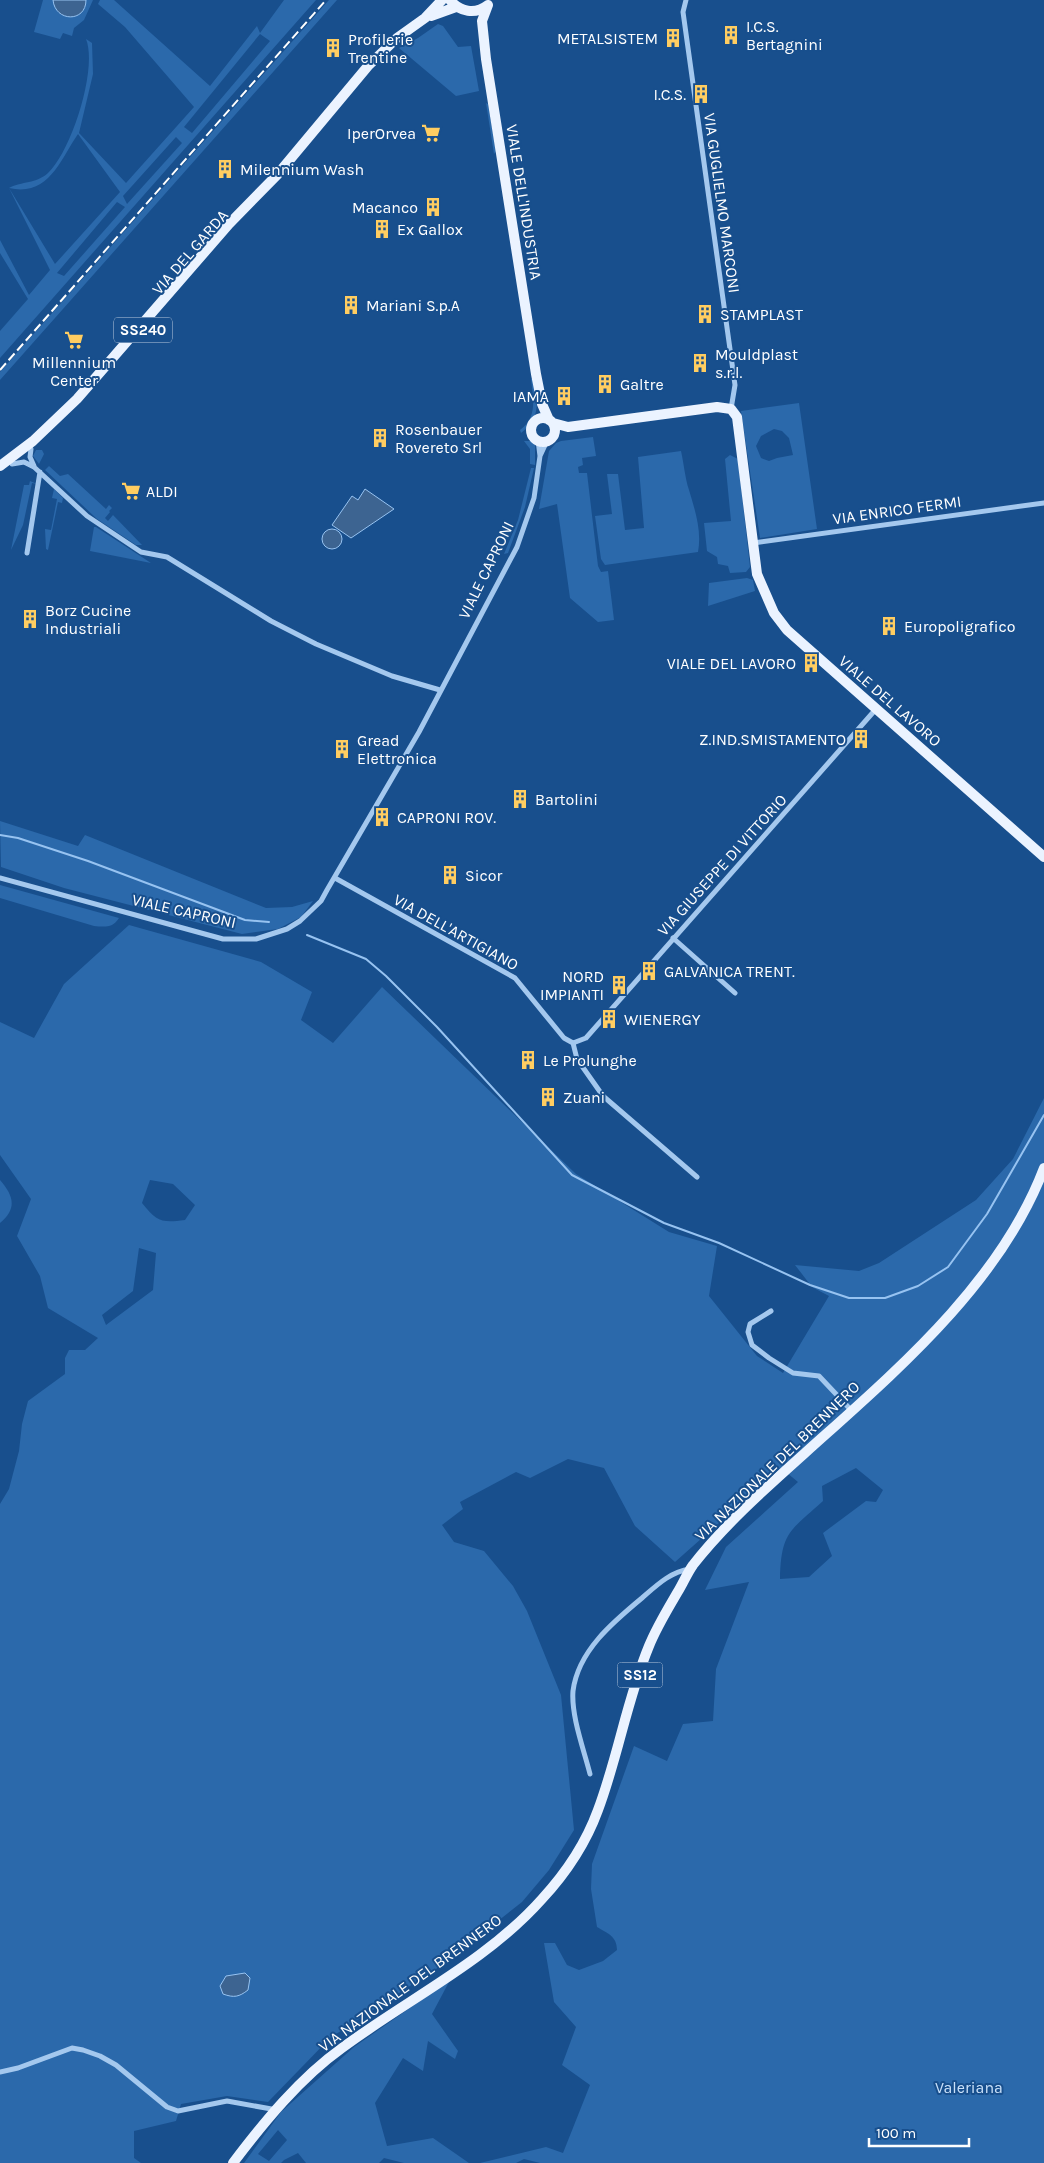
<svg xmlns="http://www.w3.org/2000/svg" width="1044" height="2163" viewBox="0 0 1044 2163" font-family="Karla,sans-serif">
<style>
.green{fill:#2b69ab;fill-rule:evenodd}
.water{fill:#3d6491;stroke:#97c3f1}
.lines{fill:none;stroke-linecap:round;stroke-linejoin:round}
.stream{stroke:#97c3f1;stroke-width:2}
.street{stroke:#a4c8ee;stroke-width:5}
.primary{stroke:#ebf3ff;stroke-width:10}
.rail{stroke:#fff;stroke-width:2;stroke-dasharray:9 4;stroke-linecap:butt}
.labels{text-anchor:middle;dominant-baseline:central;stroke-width:4;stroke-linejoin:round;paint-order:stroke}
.shield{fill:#184f8d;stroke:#bacadd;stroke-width:1}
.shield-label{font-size:15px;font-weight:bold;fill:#fff}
.poi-label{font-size:16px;fill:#fff;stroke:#184f8d;text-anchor:start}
.street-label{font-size:16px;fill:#fff;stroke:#184f8d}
.park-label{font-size:16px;fill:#cae1fa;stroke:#184f8d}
</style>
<rect width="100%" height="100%" fill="#184f8d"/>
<path class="green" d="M43 0H53L75 17 84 9 86 0H93L84 20 74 28 72 36 63 33 60 39 34 32Z
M100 0H114L210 86 257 26 260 33 284 0H316L0 358V331L28 299 0 253V240L29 295 50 270 9 188C22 181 36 184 48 173 71 152 98 69 86 39L92 43 93 74 79 133 126 183 194 107 125 27 98 4ZM260 34 270 41 192 133 184 127ZM78 134 120 192 55 264 9 188C49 197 60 160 78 134ZM176 137 182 143 127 204 123 196ZM117 202 125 207 64 276 57 273Z
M329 0H337L0 380V372Z
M438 24 443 26 458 47 471 46 479 91 456 96 399 48 418 38Z
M486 103 488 104 496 151 494 154Z
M531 379H534C537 401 542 417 521 433L520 430C538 417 533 398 531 379Z
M799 403 817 529 760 538 741 411ZM774 429 782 431 789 438 793 455 777 458 769 461 761 458 756 446 761 436Z
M593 437 596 456 582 458 583 465 578 467 579 473H587L598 566 601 572 608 571 614 620 598 622 570 598 557 504 539 509 549 451 556 443 561 441Z
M524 441H531L535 445V465L530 464V449Z
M36 450H42L44 454 39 464 33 456Z
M681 451C684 464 685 478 689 490 695 510 702 531 698 552L605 565 601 559 595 516 612 514 607 474H618L625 530 644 528 638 457Z
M730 455 738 459 750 567 746 572 730 573 728 566 718 564 717 557 707 551 704 523 731 521 725 459Z
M49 466 60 476 68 474 106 509 109 505 112 508 109 511 110 512 105 518 108 521 113 515 142 545H136L97 519 45 470Z
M531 468H534L525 507 508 553 504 554 518 520Z
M30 481 37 484 32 483 23 525 11 550 24 485H29Z
M54 489 63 498 62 503 58 502 48 550 46 549 45 529 51 530 57 499 52 498Z
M94 527H96L151 563 90 551Z
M747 578 753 580 755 591 708 606 709 583Z
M0 821 78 846 85 835 266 908 292 907 313 901 301 917 278 929 242 934 64 888 1 867Z
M0 885 119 918C113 928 105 927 94 926L0 898Z
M129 925 261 962 312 992 301 1020 333 1043 382 987 576 1174 669 1232 717 1246 709 1296 757 1356 783 1373 829 1296 812 1287 795 1265 859 1271 879 1263 976 1200 1013 1159 1044 1098V2163H540L524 2159 516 2163H480L546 2147 563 2153 590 2085 562 2065 576 2027 554 2002 544 1943H555L567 1965 579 1970 603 1961 617 1950C617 1936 607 1933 597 1927L591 1889 592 1864 634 1746 667 1761 683 1724 713 1721 716 1669 749 1582 705 1590 726 1547 798 1482 781 1468 675 1562 635 1526 604 1468 568 1459 530 1478 516 1472 460 1502 463 1509 442 1525 454 1542 484 1551 513 1586 527 1611 561 1695 574 1830 549 1870 522 1902 442 1965 330 2038 268 2102 227 2096 181 2104 176 2121 134 2131V2158L141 2163H0V1504L9 1489 19 1451 22 1424 28 1401 65 1374V1358L69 1350H85L98 1338 48 1308 40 1276 17 1236 31 1199 0 1155V1022L34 1038 64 984ZM150 1180 173 1184 195 1205 185 1220C162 1223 157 1222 142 1203ZM139 1248 156 1253 153 1290 106 1325 102 1315 133 1291ZM856 1468 883 1490 876 1502 866 1501 823 1533 832 1556 809 1577 780 1579C781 1532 790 1531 823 1501L822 1486Z
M0 1180C13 1195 18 1208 0 1223Z
M450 1980 432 2014 458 2051 455 2059 428 2041 423 2071 403 2058 375 2103 387 2146 433 2138 469 2163H404L384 2158 379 2163H306L298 2153 284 2160 281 2163H244L281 2112 354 2047ZM278 2130 287 2140 269 2161 258 2154Z"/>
<path class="water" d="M53 0H86C86 23 55 22 53 0Z
M365 489 394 509 351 538 332 525 352 496 358 500Z
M322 539a10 10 0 1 1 20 0a10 10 0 1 1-20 0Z
M245 1973 250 1978 248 1990C239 1997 234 1998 223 1994L220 1986 226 1976Z"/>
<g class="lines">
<path class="stream" d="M0 835 18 838 88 861 245 920 269 922
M307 935 366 959 386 976 437 1027 572 1175 664 1223 719 1243 810 1285 849 1298H885L918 1286 948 1267 987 1214 1044 1115"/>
<path class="street" d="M686 0 683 12 735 385 731 409
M31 449 30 457 34 466
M540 456 547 441
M12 464 24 462 34 467 87 516 141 552 167 557 271 621 316 644 392 676 440 690
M753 543 1044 503
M27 553 40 472
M0 878 223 939H256L287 929 300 921 321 901 327 890 419 732 517 547 534 498 540 456 538 440
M335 878 515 978 564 1038 573 1043 586 1038 876 709
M673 938 735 993
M573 1043 577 1059 603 1096 697 1177
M771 1311 750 1324 748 1332 752 1345 769 1358 793 1373 819 1376 851 1410
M590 1774C584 1750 571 1716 573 1691 578 1651 613 1622 642 1598 657 1585 670 1572 690 1569
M0 2072 18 2068 72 2048 83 2050 100 2056 116 2065 167 2107 178 2111 227 2101 277 2110"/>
<path class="primary" d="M450 0C460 12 475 15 488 5
M488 5 482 21 486 59 536 374 542 404 549 420
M431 16 456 7
M531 430a12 12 0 1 1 24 0a12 12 0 1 1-24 0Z
M553 423 568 427 717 407 731 409 737 417 757 574 774 613 787 630 1044 857
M0 466 33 441 77 399 229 224 277 175 368 66 397 38 425 18 442 0
M233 2163C264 2122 300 2078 342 2048 408 1999 487 1961 542 1899 566 1873 586 1843 598 1810 618 1757 627 1699 649 1646 657 1626 669 1607 680 1588 684 1581 688 1572 693 1565 725 1524 766 1488 805 1453 895 1372 1000 1284 1044 1168"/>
<path class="rail" d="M0 370 326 0"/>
</g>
<defs>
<g id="building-bare" transform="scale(1.5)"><path d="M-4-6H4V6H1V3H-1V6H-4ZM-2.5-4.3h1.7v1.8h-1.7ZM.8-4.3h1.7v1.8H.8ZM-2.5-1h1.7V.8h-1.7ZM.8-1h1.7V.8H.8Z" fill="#ffcd61" stroke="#184f8d" stroke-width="2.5" paint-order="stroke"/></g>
<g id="supermarket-bare" transform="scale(1.5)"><path d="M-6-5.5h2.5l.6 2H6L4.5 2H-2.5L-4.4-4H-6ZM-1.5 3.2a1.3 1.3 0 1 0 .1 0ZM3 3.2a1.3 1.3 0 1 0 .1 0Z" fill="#ffcd61" stroke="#184f8d" stroke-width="2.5" paint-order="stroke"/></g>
</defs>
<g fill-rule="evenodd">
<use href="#building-bare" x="731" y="35"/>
<use href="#building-bare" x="673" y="38"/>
<use href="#building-bare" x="333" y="48"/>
<use href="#building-bare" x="701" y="94"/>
<use href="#supermarket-bare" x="431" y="133"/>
<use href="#building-bare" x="225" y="169"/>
<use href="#building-bare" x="433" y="207"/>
<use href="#building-bare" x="382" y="229"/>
<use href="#building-bare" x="351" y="305"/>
<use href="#building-bare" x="705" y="314"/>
<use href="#supermarket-bare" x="74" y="340"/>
<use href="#building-bare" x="700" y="363"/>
<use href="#building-bare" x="605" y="384"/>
<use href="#building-bare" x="564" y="396"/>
<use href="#building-bare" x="380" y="438"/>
<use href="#supermarket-bare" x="131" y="491"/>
<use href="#building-bare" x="30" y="619"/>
<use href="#building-bare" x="889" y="626"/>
<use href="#building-bare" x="811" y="663"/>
<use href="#building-bare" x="861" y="739"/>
<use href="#building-bare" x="342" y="749"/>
<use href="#building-bare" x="520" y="799"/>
<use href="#building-bare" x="382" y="817"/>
<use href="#building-bare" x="450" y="875"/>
<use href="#building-bare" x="649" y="971"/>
<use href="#building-bare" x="619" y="985"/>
<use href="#building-bare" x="609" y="1019"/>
<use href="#building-bare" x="528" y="1060"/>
<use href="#building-bare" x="548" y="1097"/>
</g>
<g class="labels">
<g class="shield">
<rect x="114" y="317.5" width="58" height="25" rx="4"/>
<rect x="617.5" y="1662.5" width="45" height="25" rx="4"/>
</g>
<g class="shield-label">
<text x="143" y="330">SS240</text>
<text x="640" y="1675">SS12</text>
</g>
<g class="poi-label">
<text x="746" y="26">I.C.S.<tspan x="746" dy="18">Bertagnini</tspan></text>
<text x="658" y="38" text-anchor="end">METALSISTEM</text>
<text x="348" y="39">Profilerie<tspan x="348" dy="18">Trentine</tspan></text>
<text x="686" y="94" text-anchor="end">I.C.S.</text>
<text x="416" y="133" text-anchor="end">IperOrvea</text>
<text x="240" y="169">Milennium Wash</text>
<text x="418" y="207" text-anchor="end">Macanco</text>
<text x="397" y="229">Ex Gallox</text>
<text x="366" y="305">Mariani S.p.A</text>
<text x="720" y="314">STAMPLAST</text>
<text x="715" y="354">Mouldplast<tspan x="715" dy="18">s.r.l.</tspan></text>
<text x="74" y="362" text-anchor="middle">Millennium<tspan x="74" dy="18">Center</tspan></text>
<text x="620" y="384">Galtre</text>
<text x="549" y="396" text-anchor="end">IAMA</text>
<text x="395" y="429">Rosenbauer<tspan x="395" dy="18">Rovereto Srl</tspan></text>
<text x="146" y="491">ALDI</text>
<text x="45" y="610">Borz Cucine<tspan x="45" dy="18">Industriali</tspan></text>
<text x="904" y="626">Europoligrafico</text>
<text x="796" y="663" text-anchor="end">VIALE DEL LAVORO</text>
<text x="846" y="739" text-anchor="end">Z.IND.SMISTAMENTO</text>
<text x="357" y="740">Gread<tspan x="357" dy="18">Elettronica</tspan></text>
<text x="535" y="799">Bartolini</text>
<text x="397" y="817">CAPRONI ROV.</text>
<text x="465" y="875">Sicor</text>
<text x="664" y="971">GALVANICA TRENT.</text>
<text x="604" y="976" text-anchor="end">NORD<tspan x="604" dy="18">IMPIANTI</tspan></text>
<text x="624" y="1019">WIENERGY</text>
<text x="543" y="1060">Le Prolunghe</text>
<text x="563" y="1097">Zuani</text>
</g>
<g class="street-label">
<text transform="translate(524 202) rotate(81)">VIALE DELL'INDUSTRIA</text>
<text transform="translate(722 203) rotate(82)">VIA GUGLIELMO MARCONI</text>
<text transform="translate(190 252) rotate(-49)">VIA DEL GARDA</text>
<text transform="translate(897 510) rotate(-8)">VIA ENRICO FERMI</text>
<text transform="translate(486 570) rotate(-64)">VIALE CAPRONI</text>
<text transform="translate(890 701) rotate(41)">VIALE DEL LAVORO</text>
<text transform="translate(722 865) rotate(-48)">VIA GIUSEPPE DI VITTORIO</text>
<text transform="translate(184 911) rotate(13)">VIALE CAPRONI</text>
<text transform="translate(456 932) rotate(29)">VIA DELL'ARTIGIANO</text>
<text transform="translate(777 1461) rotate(-44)">VIA NAZIONALE DEL BRENNERO</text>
<text transform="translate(410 1983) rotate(-36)">VIA NAZIONALE DEL BRENNERO</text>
</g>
<g class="park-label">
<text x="969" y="2087">Valeriana</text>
</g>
</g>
<path d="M869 2138v8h100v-8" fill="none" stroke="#ffffff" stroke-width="2.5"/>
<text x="876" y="2138" font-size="15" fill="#ffffff" stroke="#184f8d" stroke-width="4" paint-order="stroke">100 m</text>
</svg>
